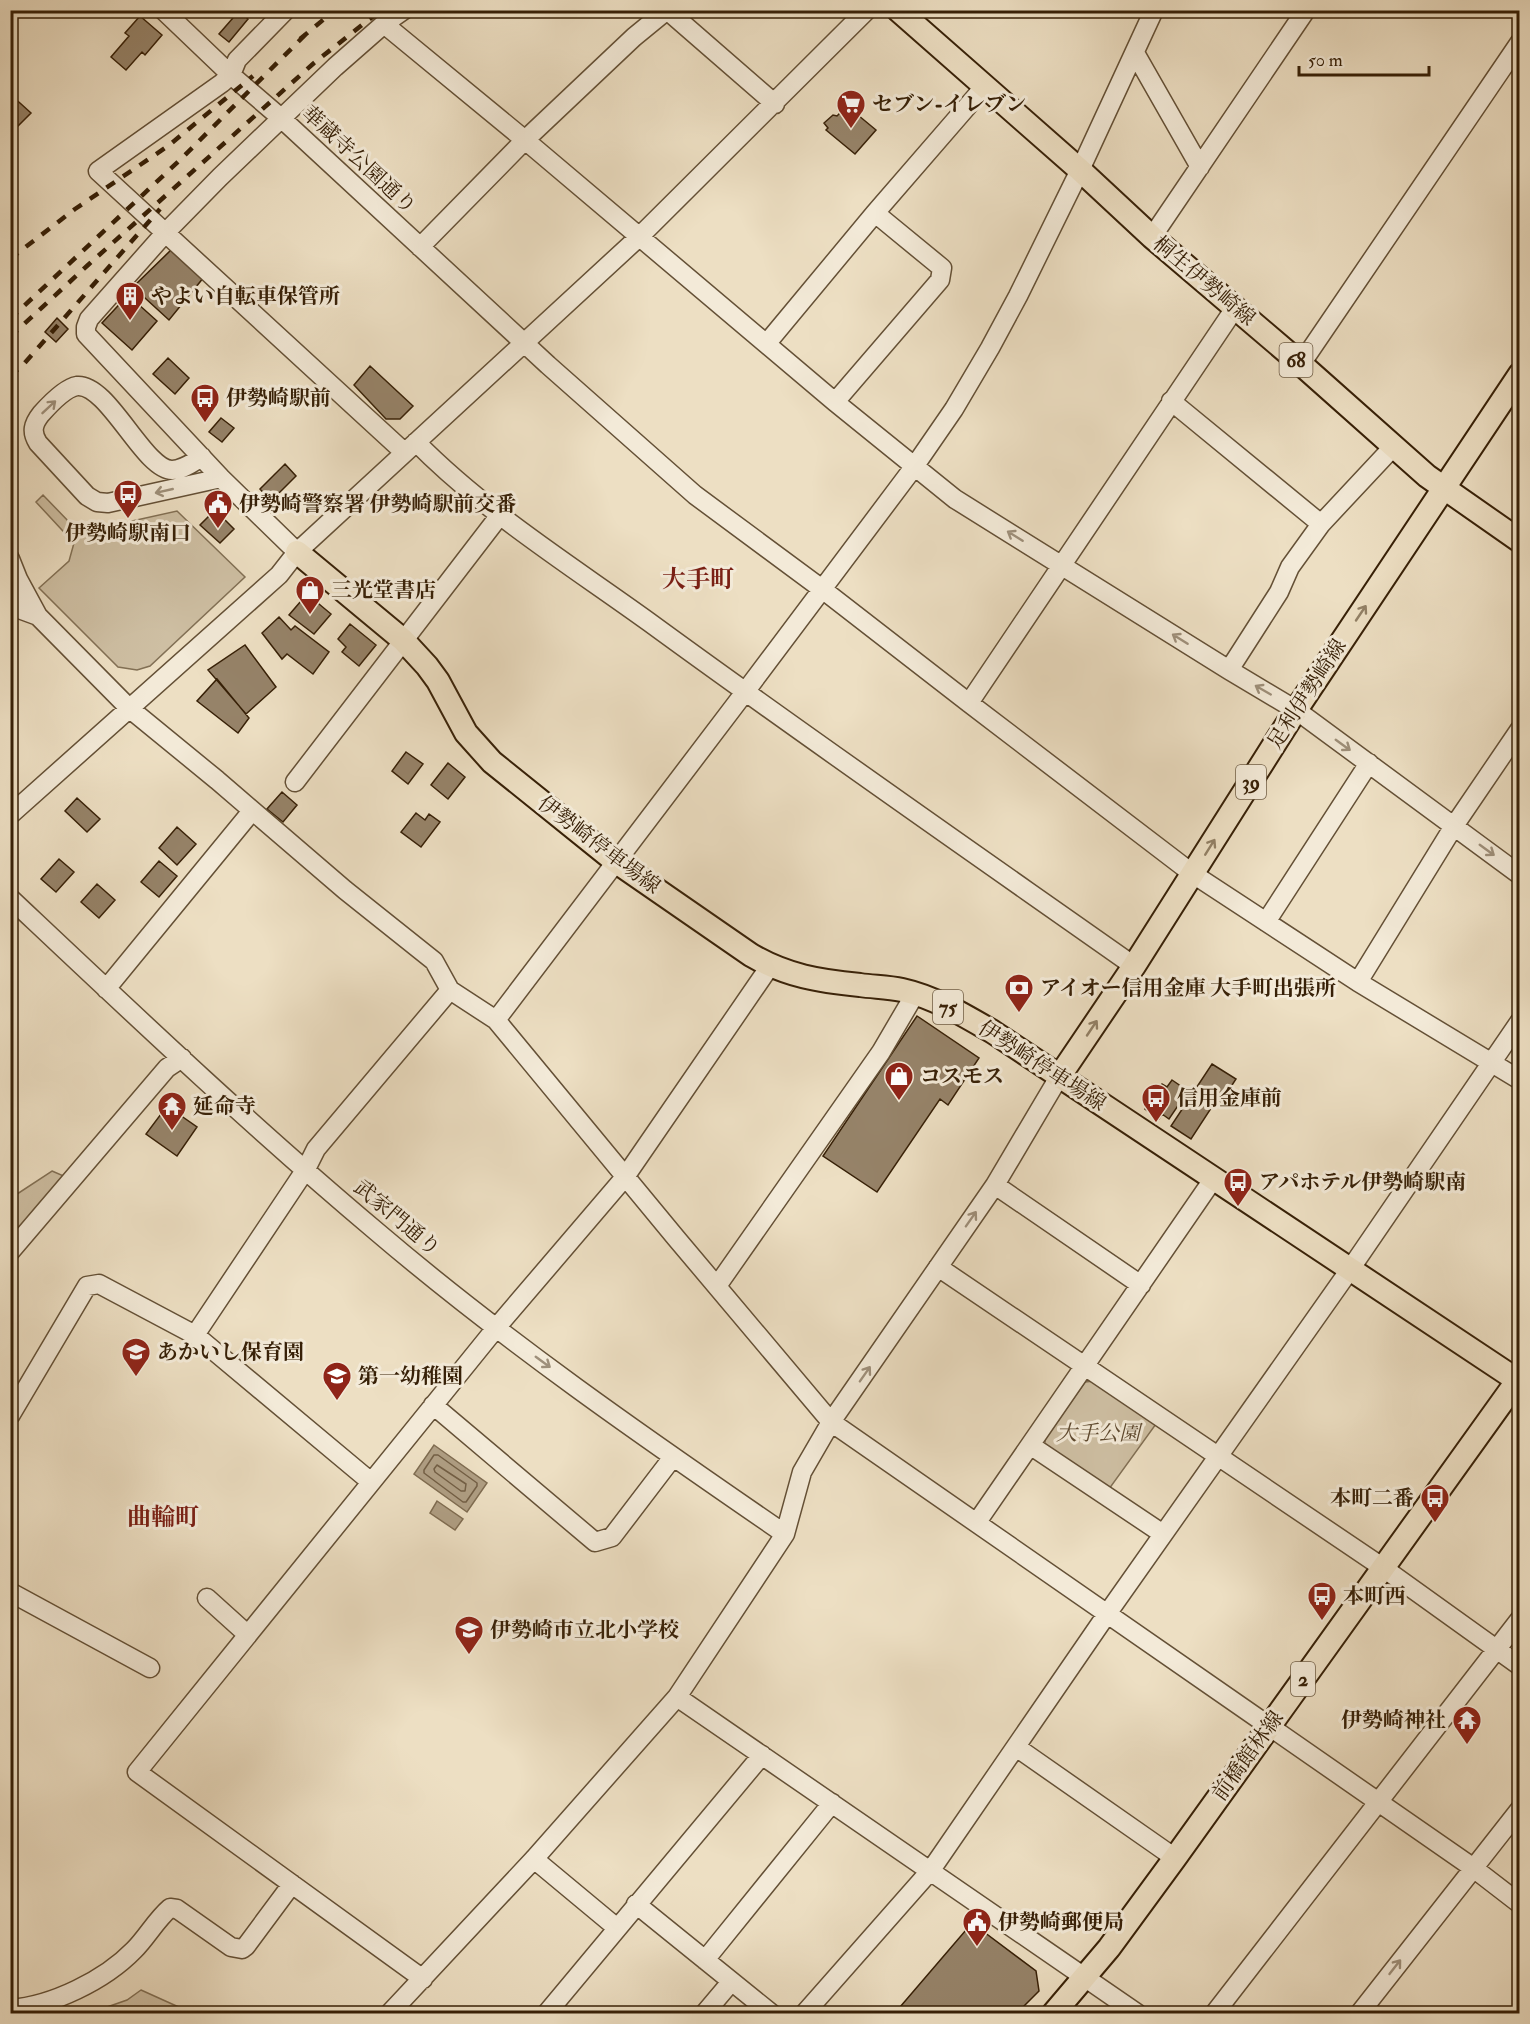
<svg xmlns="http://www.w3.org/2000/svg" width="1530" height="2024" viewBox="0 0 1530 2024" font-family="'IM FELL Double Pica','Noto Serif JP',serif">
<style>
.green{fill:#cebfa3;stroke:#827055;stroke-width:1.5}
.water{fill:#af9e83;stroke:#7f6c51;stroke-width:1.5}
.lines{fill:none;stroke-linecap:round;stroke-linejoin:round}
.shore{stroke:#735f45;stroke-width:1.5}
.building{fill:#968369;stroke:#372007;stroke-width:1.5}
.minor-casing{stroke:#645036;stroke-width:21}
.major-casing{stroke:#372007;stroke-width:26}
.minor{stroke:#f3ead8;stroke-width:18}
.major{stroke:#eddfc3;stroke-width:22}
.rail{stroke:#372007;stroke-width:4.5;stroke-dasharray:10 10;stroke-linecap:butt}
.oneway{stroke:#9e8f7a}
.oneway2{stroke:#928065}
.labels{text-anchor:middle;dominant-baseline:central;stroke-width:6;stroke-linejoin:round;paint-order:stroke}
.shield{fill:#f3ead8;stroke:#6f5d46;stroke-width:1.5}
.shield-label{font-size:20px;font-weight:bold;fill:#372007}
.poi-label{font-size:21px;font-weight:bold;fill:#372007;stroke:#f3ead8;text-anchor:start}
.street-label{font-size:21px;fill:#372007;stroke:#f3ead8}
.park-label{font-size:21px;font-style:italic;fill:#5d482e;stroke:#f3ead8}
.quarter-label{font-size:24px;font-weight:bold;fill:#7a1f14;stroke:#f3ead8}
</style>
<rect width="100%" height="100%" fill="#eddfc3"/>
<filter id="stains"><feTurbulence type="fractalNoise" baseFrequency=".00333" numOctaves="4"/><feColorMatrix values="0 0 0 0 .2 0 0 0 0 .09 0 0 0 0 .02 0 0 0 .5 -.17"/></filter>
<radialGradient id="worn" r=".72"><stop offset=".6" stop-color="#630" stop-opacity="0"/><stop offset="1" stop-color="#630" stop-opacity=".3"/></radialGradient>
<path class="green" d="M43 495 72 525 105 527 177 511 245 577 150 666 137 670 118 667 39 588 69 561 74 543 36 502Z
M52 1171 66 1177 11 1244V1198Z
M1094 1381 1156 1424 1109 1489 1045 1446V1439L1085 1382Z
M141 1990 192 2013H90L127 2000Z"/>
<path class="water" d="M434 1445 487 1483 467 1512 414 1474Z
M437 1501 463 1519 455 1530 430 1513Z"/>
<g class="lines">
<path class="shore" d="M434 1455H438L477 1483V1486L466 1502H463L424 1473V1470Z
M437 1465 466 1484 465 1491H461L435 1472 434 1469Z"/>
</g>
<path class="building" d="M239 11 248 19 229 42 219 34Z
M140 16 162 35 145 55 142 52 126 70 111 57 129 36 125 33Z
M10 94 31 113 10 134Z
M847 106 876 130 855 154 826 130 828 128 824 123 833 115 837 116Z
M171 250 204 277 169 320 133 287Z
M128 295 157 321 132 350 102 323Z
M57 318 68 329 56 342 45 332Z
M168 358 189 378 175 394 153 374Z
M370 366 413 406 400 419H386L354 385Z
M221 418 234 428 222 442 209 432Z
M285 464 296 476 271 501 260 489Z
M215 510 234 529 220 543 200 525Z
M307 594 331 614 314 634 289 615Z
M279 617 291 630 295 626 329 652 313 674 287 654 282 659 262 633Z
M350 624 376 645 359 666 342 652 346 647 338 639Z
M245 645 276 687 246 714 208 670Z
M217 679 249 718 238 733 197 701Z
M406 752 423 764 408 784 392 771Z
M448 763 465 777 448 799 431 785Z
M282 792 297 805 283 822 267 809Z
M77 798 100 819 87 832 65 811Z
M416 813 425 820 429 814 440 822 421 847 401 832Z
M177 827 196 844 177 865 159 848Z
M59 859 74 872 56 892 41 879Z
M159 861 177 876 159 897 141 882Z
M97 884 115 900 99 918 81 902Z
M917 1016 979 1058 948 1105 940 1099 877 1192 823 1156Z
M1212 1064 1236 1079 1221 1102 1217 1099 1191 1139 1171 1126Z
M1172 1080 1188 1091 1169 1119 1162 1114 1159 1119 1145 1109 1162 1084 1167 1087Z
M167 1106 197 1127 177 1156 146 1134Z
M972 1923 1036 1971 1039 1991 1016 2014H894Z"/>
<g class="lines">
<g class="minor-casing">
<path id="minor" d="M163 10 231 75 281 118 548 365 695 495 822 589 969 703 1193 874 1358 982 1520 1080
M286 10 237 60 231 75 222 83 98 171 404 452
M667 10 775 104
M384 24 525 140 835 402 955 499 1229 670 1296 710 1520 875
M1135 53 1200 167
M1152 237 1306 10
M420 247 525 140 634 37 667 10
M767 343 875 213 985 86
M1301 364 1520 42
M1171 401 1321 524
M835 402 940 280 942 268 875 213
M416 442C485 512 570 565 649 622 809 739 972 852 1134 966
M202 457C193 462 183 470 172 470 144 470 108 383 77 386 65 388 49 405 41 414 33 424 31 432 38 443L87 496 97 502 108 503 221 478
M297 552 221 478 86 334V327L89 319 166 232 220 177 335 67 384 24 404 10
M10 559 18 579 38 616 129 708 217 780 345 890 434 961 450 990 496 1020 676 1238 831 1422 1472 1867 1520 1904
M10 601 19 609 38 616
M1229 670 1279 592 1290 567 1321 524 1394 446
M969 703 1235 308
M295 782 500 515
M10 815 279 575 297 552 639 237 867 10
M10 898C130 1011 250 1125 376 1231 505 1341 645 1438 785 1534
M1266 922 1369 763
M1358 982 1454 826 1520 729
M106 989 252 811
M496 1020 745 692 914 467 954 409 990 348 1018 296 1080 170 1154 10
M995 1185 1141 1285
M10 1252 167 1068 182 1058
M938 1267 1382 1567 1520 1666
M717 1286 881 1052 915 994
M195 1335 306 1169 316 1149 450 990
M433 1405 595 1542 612 1537 673 1457
M10 1416 87 1286 99 1284 195 1335 371 1482
M1030 1445 1163 1534
M977 1522 1214 1178
M10 1592 150 1668
M207 1598 248 1635
M677 1697 1138 2014
M1016 1747 1175 1858
M534 1859 617 1928
M636 1904 772 2014
M705 1960 832 1803
M423 1979 137 1772 496 1328 625 1177 770 966
M10 2009C52 2006 105 1980 134 1950 147 1937 156 1920 170 1908L177 1909 231 1947 242 1949 246 1946 292 1884
M389 2014 534 1859 677 1697 785 1534 802 1472 831 1422 995 1185 1059 1077
M546 2014 762 1755
M704 2014 731 1982
M804 2014 931 1870 1107 1614 1351 1268 1520 1021
M1214 2014 1520 1619
M1359 2014 1520 1809"/>
</g>
<g class="major-casing">
<path id="major" d="M898 10 1080 170 1152 237 1301 364 1427 476 1520 541
M297 552 403 640 427 666 438 681 466 733 492 762 615 861 751 955C787 976 819 981 860 985 874 987 888 987 902 990 934 997 964 1015 993 1032L1517 1380
M1059 1077 1134 966 1296 710 1520 374
M1053 2014 1109 1948 1175 1858 1520 1377"/>
</g>
<use href="#minor" class="minor"/>
<use href="#major" class="major"/>
<path class="rail" d="M300 39 335 10
M10 259 75 209 168 146 253 76
M10 319 181 159 306 34
M10 337 88 265 314 63 381 10
M10 376 22 366 160 209"/>
</g>
<defs><path id="oneway-shaft" d="M-6 0H5M1.5-3L5.5 0L1.5 3" fill="none" stroke-width="1.6" stroke-linecap="round" stroke-linejoin="round" transform="scale(1.5)"/></defs>
<g class="oneway">
<use href="#oneway-shaft" transform="translate(49 407) rotate(-43)"/>
<use href="#oneway-shaft" transform="translate(164 491) rotate(167)"/>
<use href="#oneway-shaft" transform="translate(1015 536) rotate(-148)"/>
<use href="#oneway-shaft" transform="translate(1180 639) rotate(-148)"/>
<use href="#oneway-shaft" transform="translate(1263 690) rotate(-150)"/>
<use href="#oneway-shaft" transform="translate(1343 745) rotate(36)"/>
<use href="#oneway-shaft" transform="translate(1487 850) rotate(36)"/>
<use href="#oneway-shaft" transform="translate(971 1219) rotate(-55)"/>
<use href="#oneway-shaft" transform="translate(543 1362) rotate(36)"/>
<use href="#oneway-shaft" transform="translate(865 1374) rotate(-55)"/>
<use href="#oneway-shaft" transform="translate(1395 1967) rotate(-52)"/>
</g>
<g class="oneway2">
<use href="#oneway-shaft" transform="translate(1361 613) rotate(-56)"/>
<use href="#oneway-shaft" transform="translate(1210 847) rotate(-58)"/>
<use href="#oneway-shaft" transform="translate(1092 1028) rotate(-56)"/>
</g>
<defs>
<g id="supermarket-pin" transform="scale(1.5)"><path d="M0 17L-7.5 6A9.5 9.5 0 1 1 7.5 6Z" fill="#8f2418" stroke="#f3ead8"/><path d="M-6-5.5h2.5l.6 2H6L4.5 2H-2.5L-4.4-4H-6ZM-1.5 3.2a1.3 1.3 0 1 0 .1 0ZM3 3.2a1.3 1.3 0 1 0 .1 0Z" fill="#fff"/></g>
<g id="building-pin" transform="scale(1.5)"><path d="M0 17L-7.5 6A9.5 9.5 0 1 1 7.5 6Z" fill="#8f2418" stroke="#f3ead8"/><path d="M-4-6H4V6H1V3H-1V6H-4ZM-2.5-4.3h1.7v1.8h-1.7ZM.8-4.3h1.7v1.8H.8ZM-2.5-1h1.7V.8h-1.7ZM.8-1h1.7V.8H.8Z" fill="#fff"/></g>
<g id="bus-pin" transform="scale(1.5)"><path d="M0 17L-7.5 6A9.5 9.5 0 1 1 7.5 6Z" fill="#8f2418" stroke="#f3ead8"/><path d="M-5-6H5V4H4V6H2V4H-2V6H-4V4H-5ZM-3.5-4V0h7V-4ZM-3.5 1.2v1.5H-2V1.2ZM2 1.2v1.5H3.5V1.2Z" fill="#fff"/></g>
<g id="civic-pin" transform="scale(1.5)"><path d="M0 17L-7.5 6A9.5 9.5 0 1 1 7.5 6Z" fill="#8f2418" stroke="#f3ead8"/><path d="M-.6-6.5H3V-4.5H.6V-3L4-1V1h2V6H-6V1h2V-1L-.6-3ZM-1.2 2.5V6h2.4V2.5Z" fill="#fff"/></g>
<g id="shop-pin" transform="scale(1.5)"><path d="M0 17L-7.5 6A9.5 9.5 0 1 1 7.5 6Z" fill="#8f2418" stroke="#f3ead8"/><path d="M-5-2.5h2.3a2.7 3.5 0 0 1 5.4 0H5L5.5 6h-11ZM-1.5-2.5h3a1.5 2.3 0 0 0-3 0Z" fill="#fff"/></g>
<g id="bank-pin" transform="scale(1.5)"><path d="M0 17L-7.5 6A9.5 9.5 0 1 1 7.5 6Z" fill="#8f2418" stroke="#f3ead8"/><path d="M-6-4H6V4H-6ZM0-2.3a2.3 2.3 0 1 0 0 4.6a2.3 2.3 0 1 0 0-4.6Z" fill="#fff"/></g>
<g id="temple-pin" transform="scale(1.5)"><path d="M0 17L-7.5 6A9.5 9.5 0 1 1 7.5 6Z" fill="#8f2418" stroke="#f3ead8"/><path d="M0-6L5-2H3V0L6.5 2.5H4V6H1.5V3h-3V6H-4V2.5H-6.5L-3 0V-2H-5Z" fill="#fff"/></g>
<g id="school-pin" transform="scale(1.5)"><path d="M0 17L-7.5 6A9.5 9.5 0 1 1 7.5 6Z" fill="#8f2418" stroke="#f3ead8"/><path d="M0-5L7-2L0 1L-7-2ZM-4 1L0 2.5L4 1V4Q0 6-4 4Z" fill="#fff"/></g>
</defs>
<g fill-rule="evenodd">
<use href="#supermarket-pin" x="851" y="104"/>
<use href="#building-pin" x="130" y="296"/>
<use href="#bus-pin" x="205" y="398"/>
<use href="#bus-pin" x="128" y="494"/>
<use href="#civic-pin" x="218" y="504"/>
<use href="#shop-pin" x="310" y="590"/>
<use href="#bank-pin" x="1019" y="988"/>
<use href="#shop-pin" x="899" y="1076"/>
<use href="#bus-pin" x="1156" y="1098"/>
<use href="#temple-pin" x="172" y="1106"/>
<use href="#bus-pin" x="1238" y="1182"/>
<use href="#school-pin" x="136" y="1352"/>
<use href="#school-pin" x="337" y="1376"/>
<use href="#bus-pin" x="1435" y="1498"/>
<use href="#bus-pin" x="1322" y="1596"/>
<use href="#school-pin" x="469" y="1630"/>
<use href="#temple-pin" x="1467" y="1720"/>
<use href="#civic-pin" x="977" y="1922"/>
</g>
<g class="labels">
<g class="shield">
<rect x="1279.5" y="343" width="33" height="34" rx="4.5"/>
<rect x="1236" y="765" width="30" height="34" rx="4.5"/>
<rect x="933" y="990" width="30" height="34" rx="4.5"/>
<rect x="1291" y="1662" width="24" height="34" rx="4.5"/>
</g>
<g class="shield-label">
<text x="1296" y="360">68</text>
<text x="1251" y="782">39</text>
<text x="948" y="1007">75</text>
<text x="1303" y="1679">2</text>
</g>
<g class="poi-label">
<text x="872" y="104">セブン-イレブン</text>
<text x="151" y="296">やよい自転車保管所</text>
<text x="226" y="398">伊勢崎駅前</text>
<text x="239" y="504">伊勢崎警察署 伊勢崎駅前交番</text>
<text x="128" y="533" text-anchor="middle">伊勢崎駅南口</text>
<text x="331" y="590">三光堂書店</text>
<text x="1040" y="988">アイオー信用金庫 大手町出張所</text>
<text x="920" y="1076">コスモス</text>
<text x="1177" y="1098">信用金庫前</text>
<text x="193" y="1106">延命寺</text>
<text x="1259" y="1182">アパホテル伊勢崎駅南</text>
<text x="157" y="1352">あかいし保育園</text>
<text x="358" y="1376">第一幼稚園</text>
<text x="1414" y="1498" text-anchor="end">本町二番</text>
<text x="1343" y="1596">本町西</text>
<text x="490" y="1630">伊勢崎市立北小学校</text>
<text x="1446" y="1720" text-anchor="end">伊勢崎神社</text>
<text x="998" y="1922">伊勢崎郵便局</text>
</g>
<g class="street-label">
<text transform="translate(359 160) rotate(43)">華蔵寺公園通り</text>
<text transform="translate(1204 281) rotate(40)">桐生伊勢崎線</text>
<text transform="translate(1307 694) rotate(-57)">足利伊勢崎線</text>
<text transform="translate(599 845) rotate(37)">伊勢崎停車場線</text>
<text transform="translate(1042 1066) rotate(33)">伊勢崎停車場線</text>
<text transform="translate(397 1218) rotate(40)">武家門通り</text>
<text transform="translate(1248 1756) rotate(-54)">前橋館林線</text>
</g>
<g class="park-label">
<text x="1098" y="1433">大手公園</text>
</g>
<g class="quarter-label">
<text x="698" y="579">大手町</text>
<text x="163" y="1517">曲輪町</text>
</g>
</g>
<rect width="1530" height="2024" fill="none" stroke="#eddfc3" stroke-width="36"/>
<rect x="12" y="12" width="1506" height="2000" fill="none" stroke="#372007" stroke-width="3"/>
<rect x="18" y="18" width="1494" height="1988" fill="none" stroke="#372007" stroke-width="1.5"/>
<path d="M1299 66v9h130v-9" fill="none" stroke="#372007" stroke-width="3"/>
<text x="1308" y="66" font-size="18" fill="#372007" stroke="#f3ead8" stroke-width="4.5" paint-order="stroke">50 m</text>
<rect width="100%" height="100%" filter="url(#stains)"/>
<rect width="100%" height="100%" fill="url(#worn)"/>
</svg>
